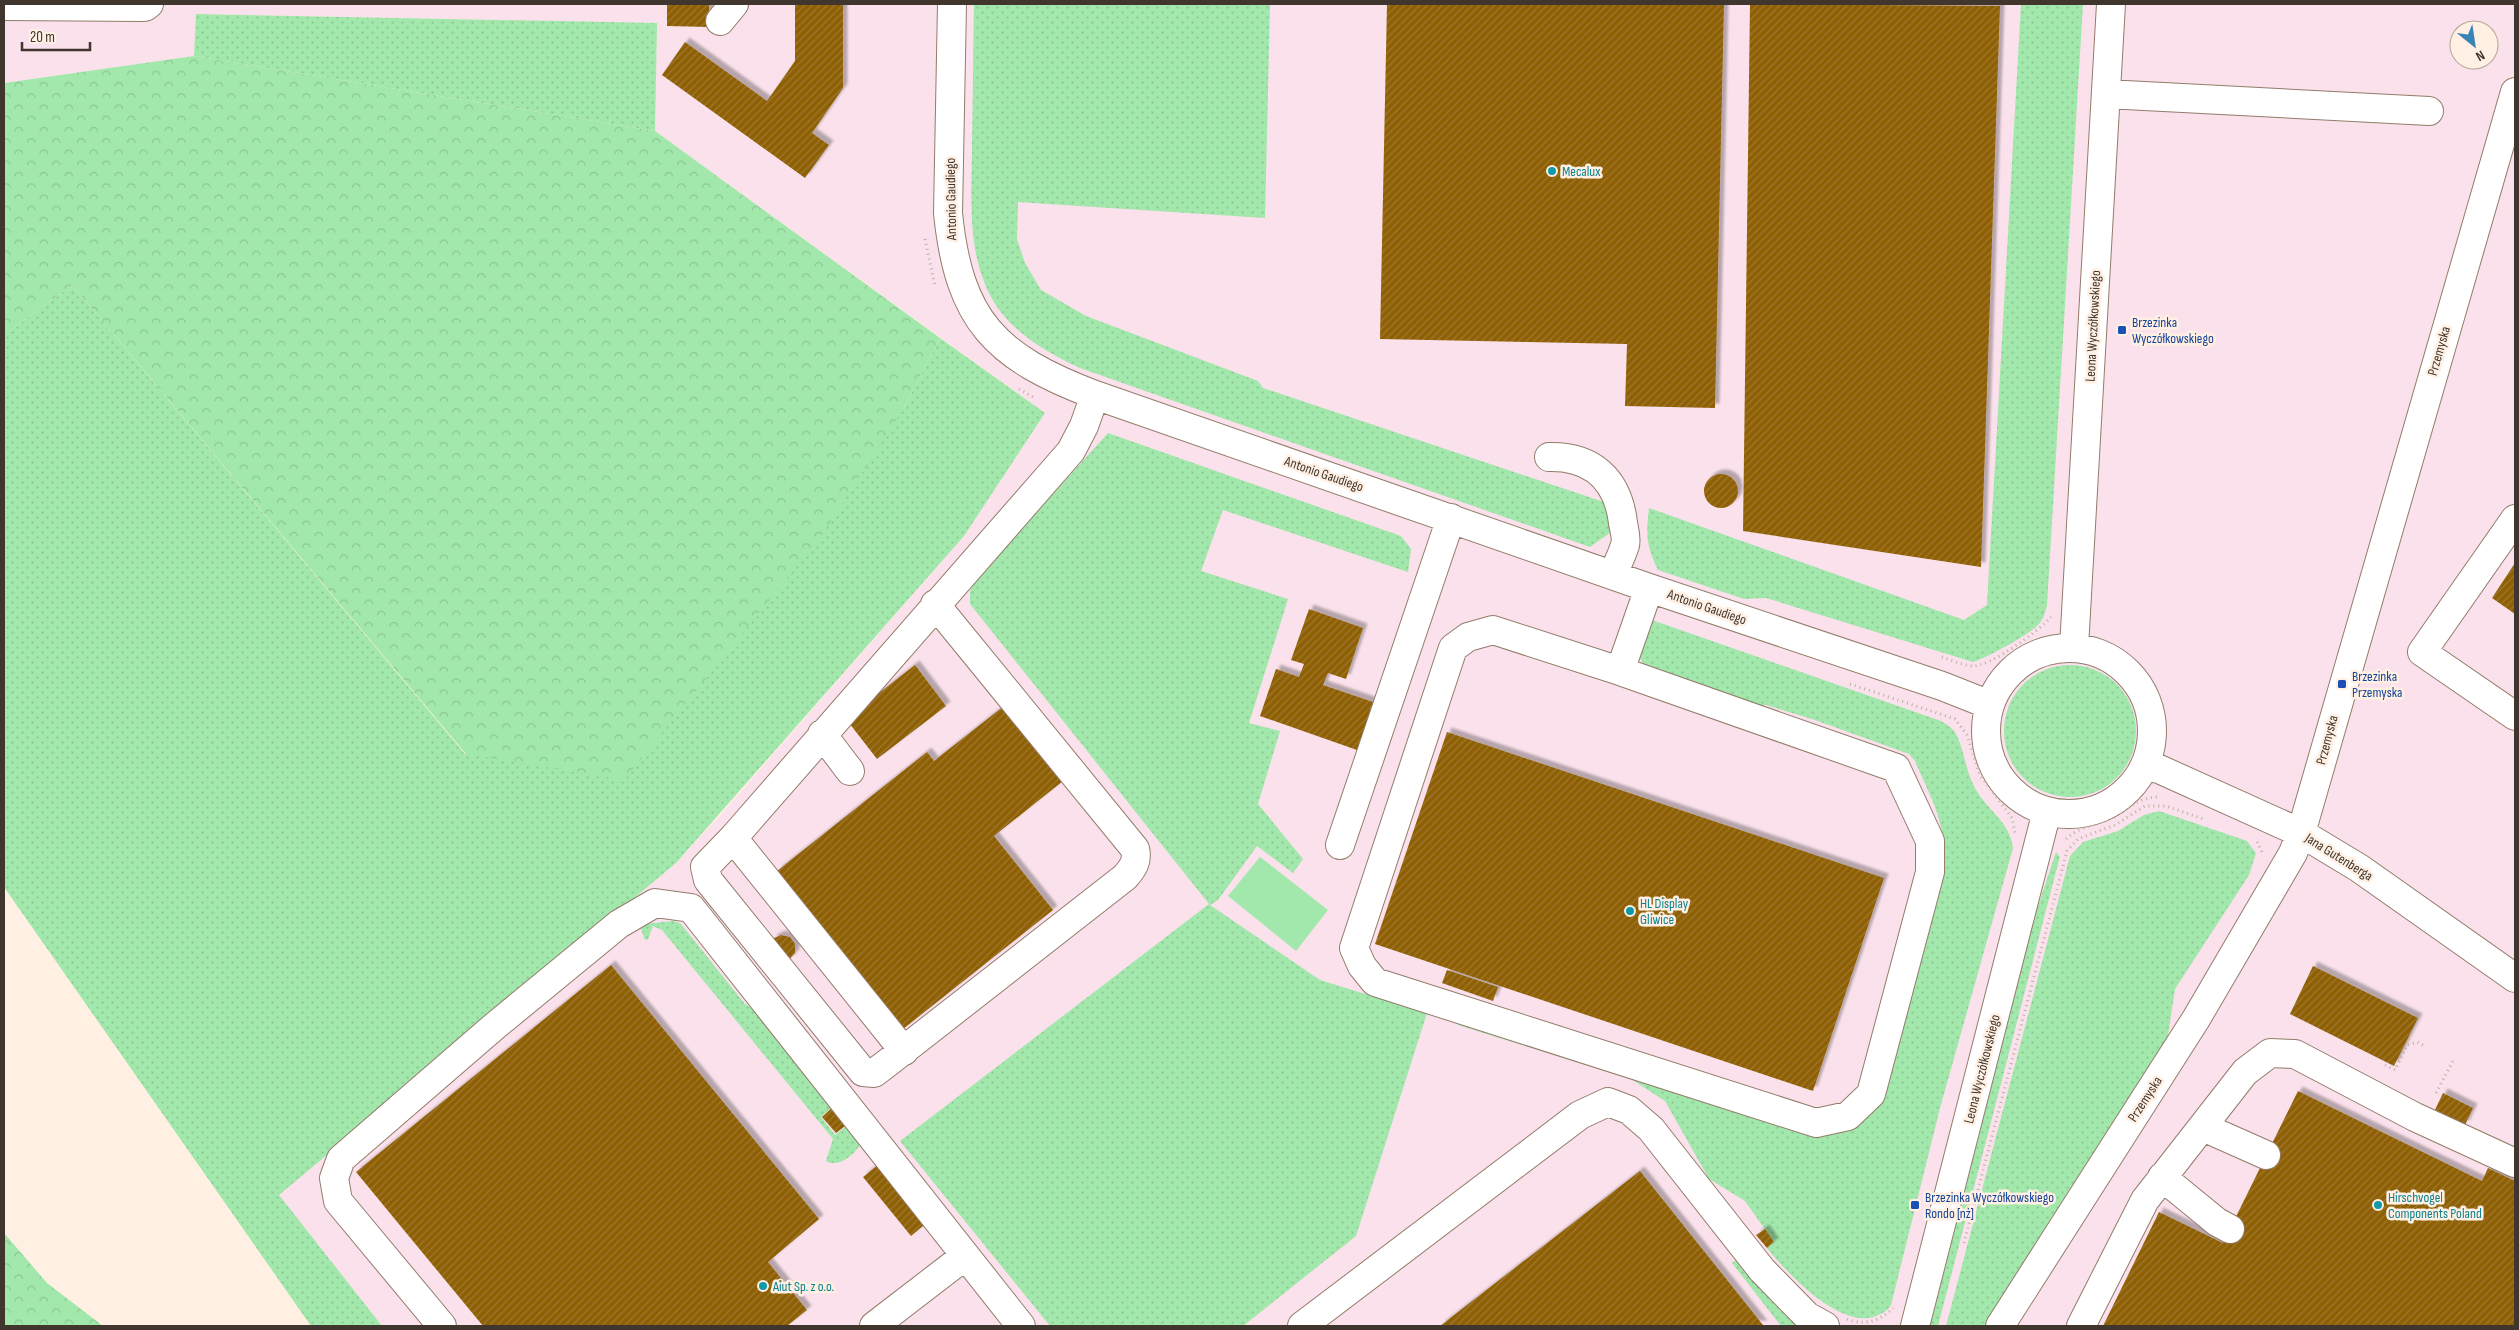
<svg xmlns="http://www.w3.org/2000/svg" width="2519" height="1330" viewBox="0 0 2519 1330" font-family="'Sofia Sans Condensed',sans-serif">
<style>
.industrial{fill:#fae1eb;fill-rule:evenodd}
.grass{fill:url(#grass-dots)}
.forest{fill:url(#forest-crowns)}
.pitch{fill:#a2e7ab}
.building{fill:url(#building-hatch);filter:url(#shadow)}
.lines{fill:none;stroke-linecap:round;stroke-linejoin:round}
.minor-casing{stroke:#937c6a;stroke-width:30}
.path{stroke:#bcafa3;stroke-width:3;stroke-dasharray:1 4;stroke-linecap:butt}
.minor{stroke:#fff;stroke-width:28}
.culture-dot{fill:#0f9aa8;stroke:#fff0e3;stroke-width:2}
.transit-dot{fill:#1a4fb4;stroke:#fff0e3;stroke-width:2}
.labels{text-anchor:middle;dominant-baseline:central;stroke-width:5;stroke-linejoin:round;paint-order:stroke}
.culture-label{font-size:14px;fill:#0d838f;stroke:#fff0e3;text-anchor:start}
.street-label{font-size:14px;fill:#40362e;stroke:#fff0e3}
.transit-label{font-size:14px;fill:#164399;stroke:#fff0e3;text-anchor:start}
</style>
<defs>
<pattern id="grass-dots" width="8" height="8" patternUnits="userSpaceOnUse" patternTransform="scale(1.25)"><rect width="8" height="8" fill="#a2e7ab"/><path d="M2 2h.1M6 6h.1" fill="none" stroke="#8dc793" stroke-width="1.8" stroke-linecap="round"/></pattern>
<pattern id="forest-crowns" width="20" height="18" patternUnits="userSpaceOnUse" patternTransform="scale(1.25)"><rect width="20" height="18" fill="#a2e7ab"/><path d="M2 6a3 3 0 1 1 6 0M12 15a3 3 0 1 1 6 0" fill="none" stroke="#8dc793"/></pattern>
<pattern id="building-hatch" width="6" height="6" patternUnits="userSpaceOnUse" patternTransform="scale(1.25)"><rect width="6" height="6" fill="#8f6006"/><path d="M-1 1l2-2M0 6l6-6M5 7l2-2" fill="none" stroke="#9d7934"/></pattern>
<filter id="shadow"><feDropShadow dx="4.5" dy="-4.5" stdDeviation="1" flood-color="#0004"/></filter>
</defs>
<rect width="100%" height="100%" fill="#fff0e3"/>
<path class="industrial" d="M4 4H2515V1326H382L278 1195 676 863 716 820 964 536 1045 413 655 131 657 23 196 14 194 56 4 83ZM2459 30H2489V60H2459Z"/>
<path class="grass" d="M974 4H1270L1265 218 1018 202 1017 239 1025 263 1041 290 1086 316 1258 381 1263 388 1622 508 1614 530 1590 547 1080 368C1041 350 1001 326 985 284 967 241 972 190 972 145 973 98 973 51 974 4Z
M2021 4H2083L2047 605C2045 614 2043 620 2037 626 2028 635 1985 659 1973 662L1766 598 1744 599 1658 570C1646 546 1646 534 1649 508L1964 620 1987 605Z
M196 14 657 23 655 131 194 56Z
M72 285 465 754 904 408 940 338 1045 413 964 536 676 863 279 1195 382 1326H311L4 887V335Z
M1108 433 1401 536 1411 549 1408 572 1223 510 1201 571 1288 599 1249 723 1280 731 1258 804 1303 859 1293 873 1257 846 1218 900 1210 905 1320 980 1427 1013 1356 1236 1243 1326H1050L900 1141 1209 904 970 604V592L974 582Z
M1652 620 1941 721C1946 724 1953 728 1956 734 1965 751 1965 773 1978 793 1990 812 2010 823 2013 848L1940 1108 1891 1305C1887 1311 1883 1313 1876 1316 1840 1330 1787 1273 1767 1248L1774 1242 1745 1201 1709 1179 1665 1101 1631 1079 1458 1025 1460 1017 1847 1129 1943 845C1943 816 1926 788 1915 761L1909 754 1815 720 1766 705H1745L1647 669 1638 655Z
M2004 731a66 66 0 1 1 132 0a66 66 0 1 1-132 0Z
M2159 811 2247 841 2256 853 2249 875 2175 989 2167 1042 1985 1326H1946L2070 856 2083 842 2118 831 2144 815Z
M2056 852 2060 857 2058 864 1938 1326H1930L2035 915Z
M674 921 681 924 745 1004 757 1011 834 1105 821 1117 835 1135 849 1124 860 1141V1145C853 1156 838 1168 826 1161L833 1139 662 930 653 926 648 939 645 940 641 929 644 924Z
M1737 1259 1780 1310 1801 1326H1781L1732 1263Z"/>
<path class="forest" d="M194 56 655 131 940 338 904 408 822 535 624 780 466 754 72 285 4 335V83Z
M4 1233 47 1283 103 1326H4Z"/>
<path class="pitch" d="M1260 857 1328 910 1296 951 1228 896Z"/>
<path class="building" d="M667 4H709V27L667 26Z
M795 4H843V88L812 133 829 145 805 178 662 75 685 42 767 101 795 61Z
M1387 4H1724L1715 408 1625 406 1627 344 1380 339Z
M1750 4 2000 6 1981 567 1743 531Z
M1704 491a17 17 0 1 1 34 0a17 17 0 1 1-34 0Z
M2515 563V614L2492 598Z
M1309 609 1363 628 1346 679 1328 673 1323 685 1373 702 1357 750 1260 716 1276 669 1299 677 1304 664 1291 660Z
M915 665 946 706 877 759 846 719Z
M1004 706 1063 781 994 836 1053 910 903 1029 777 871 927 752 934 761Z
M1447 732 1884 878 1813 1091 1375 944Z
M781 935 790 937 795 944V953L789 960 772 939Z
M611 965 819 1219 768 1262 807 1310 787 1326H483L356 1172Z
M2313 966 2418 1018 2394 1066 2290 1014Z
M1447 970 1498 987 1493 1001 1442 983Z
M2298 1091 2482 1181 2488 1168 2515 1181V1326H2103L2159 1212 2223 1243Z
M2443 1093 2473 1108 2465 1125 2435 1110Z
M831 1109 845 1126 836 1133 822 1117Z
M878 1165 924 1225 911 1236 863 1177Z
M1640 1171 1763 1325 1440 1326Z
M1765 1229 1774 1242 1767 1248 1756 1235Z"/>
<g class="lines">
<g class="minor-casing">
<path id="minor" d="M952 4 948 213C959 321 995 357 1095 395L1649 588 1942 686 1990 705
M4 6 145 7 149 4
M720 21 734 4
M2106 94 2429 111
M1549 457C1592 456 1618 479 1623 523 1624 529 1627 539 1625 545 1622 555 1617 565 1613 574
M2515 519 2422 652 2515 716
M935 604 1135 849C1138 861 1133 868 1125 877L886 1064 874 1073 863 1072 708 880 705 867 733 838 1071 451 1084 426 1095 395
M2074 647 2111 4
M1986 731a83 83 0 1 1 166 0a83 83 0 1 1-166 0Z
M1620 671 1493 630 1468 637 1453 648 1354 948 1362 966 1375 982 1816 1123 1848 1116 1871 1094 1930 872V841L1896 768 1620 671 1649 588
M822 734 850 771
M2145 767 2159 769 2301 833 2359 868 2515 978
M733 838 904 1051
M1340 845 1451 518
M2203 1127 2266 1155
M2162 1177 2217 1222 2230 1229
M442 1326 338 1201 334 1178 341 1159 496 1025 619 924 655 903 691 908 1021 1326
M874 1326 965 1256
M1302 1326 1580 1115 1608 1102 1629 1110 1651 1129 1762 1270 1807 1316 1825 1326
M1915 1326 2047 811
M2000 1326 2196 1019 2293 853 2301 833 2515 92
M2081 1326 2145 1200 2245 1072 2270 1053 2295 1054 2415 1117 2515 1163"/>
</g>
<path class="path" d="M925 239 935 286
M1019 389 1033 397
M1942 657C1951 660 1962 665 1972 666 1990 667 2039 631 2051 617
M1850 684 1955 719 1967 735 1980 775 2012 818 2015 833
M2066 839C2079 827 2092 826 2108 819 2126 811 2138 797 2158 797
M2257 842 2263 854
M2385 1065 2395 1070 2407 1045 2417 1042 2423 1045
M2436 1093 2453 1061
M1964 1243 2067 851 2078 839 2115 825 2145 806H2166L2206 820
M1847 1319C1865 1326 1880 1321 1893 1308"/>
<use href="#minor" class="minor"/>
</g>
<g class="culture-dot">
<circle cx="1552" cy="171" r="5"/>
<circle cx="1630" cy="911" r="5"/>
<circle cx="2378" cy="1205" r="5"/>
<circle cx="763" cy="1286" r="5"/>
</g>
<g class="transit-dot">
<rect x="2117" y="325" width="10" height="10" rx="2.5"/>
<rect x="2337" y="679" width="10" height="10" rx="2.5"/>
<rect x="1910" y="1200" width="10" height="10" rx="2.5"/>
</g>
<g class="labels">
<g class="culture-label">
<text x="1562" y="171">Mecalux</text>
<text x="1640" y="903">HL Display<tspan x="1640" dy="16">Gliwice</tspan></text>
<text x="2388" y="1197">Hirschvogel<tspan x="2388" dy="16">Components Poland</tspan></text>
<text x="773" y="1286">Aiut Sp. z o.o.</text>
</g>
<g class="street-label">
<text transform="translate(951 199) rotate(-91)">Antonio Gaudiego</text>
<text transform="translate(2093 326) rotate(-87)">Leona Wyczółkowskiego</text>
<text transform="translate(2439 351) rotate(-74)">Przemyska</text>
<text transform="translate(1324 474) rotate(19)">Antonio Gaudiego</text>
<text transform="translate(1707 607) rotate(19)">Antonio Gaudiego</text>
<text transform="translate(2327 740) rotate(-75)">Przemyska</text>
<text transform="translate(2339 857) rotate(32)">Jana Gutenberga</text>
<text transform="translate(1982 1069) rotate(-76)">Leona Wyczółkowskiego</text>
<text transform="translate(2145 1099) rotate(-57)">Przemyska</text>
</g>
<g class="transit-label">
<text x="2132" y="322">Brzezinka<tspan x="2132" dy="16">Wyczółkowskiego</tspan></text>
<text x="2352" y="676">Brzezinka<tspan x="2352" dy="16">Przemyska</tspan></text>
<text x="1925" y="1197">Brzezinka Wyczółkowskiego<tspan x="1925" dy="16">Rondo [nż]</tspan></text>
</g>
</g>
<rect width="2519" height="1330" fill="none" stroke="#40362e" stroke-width="10"/>
<g transform="translate(2474 45) rotate(150)"><circle r="24" fill="#fff0e3" stroke="#b3a69b"/>
<path d="M0-4L9 19L0 12L-9 19Z" fill="#3a83b7"/>
<text y="-8" font-size="14" font-weight="bold" text-anchor="middle" fill="#40362e">N</text>
</g>
<path d="M22 42v8h68v-8" fill="none" stroke="#40362e" stroke-width="2.5"/>
<text x="30" y="42" font-size="15" fill="#40362e" stroke="#fff0e3" stroke-width="4" paint-order="stroke">20 m</text>
</svg>
